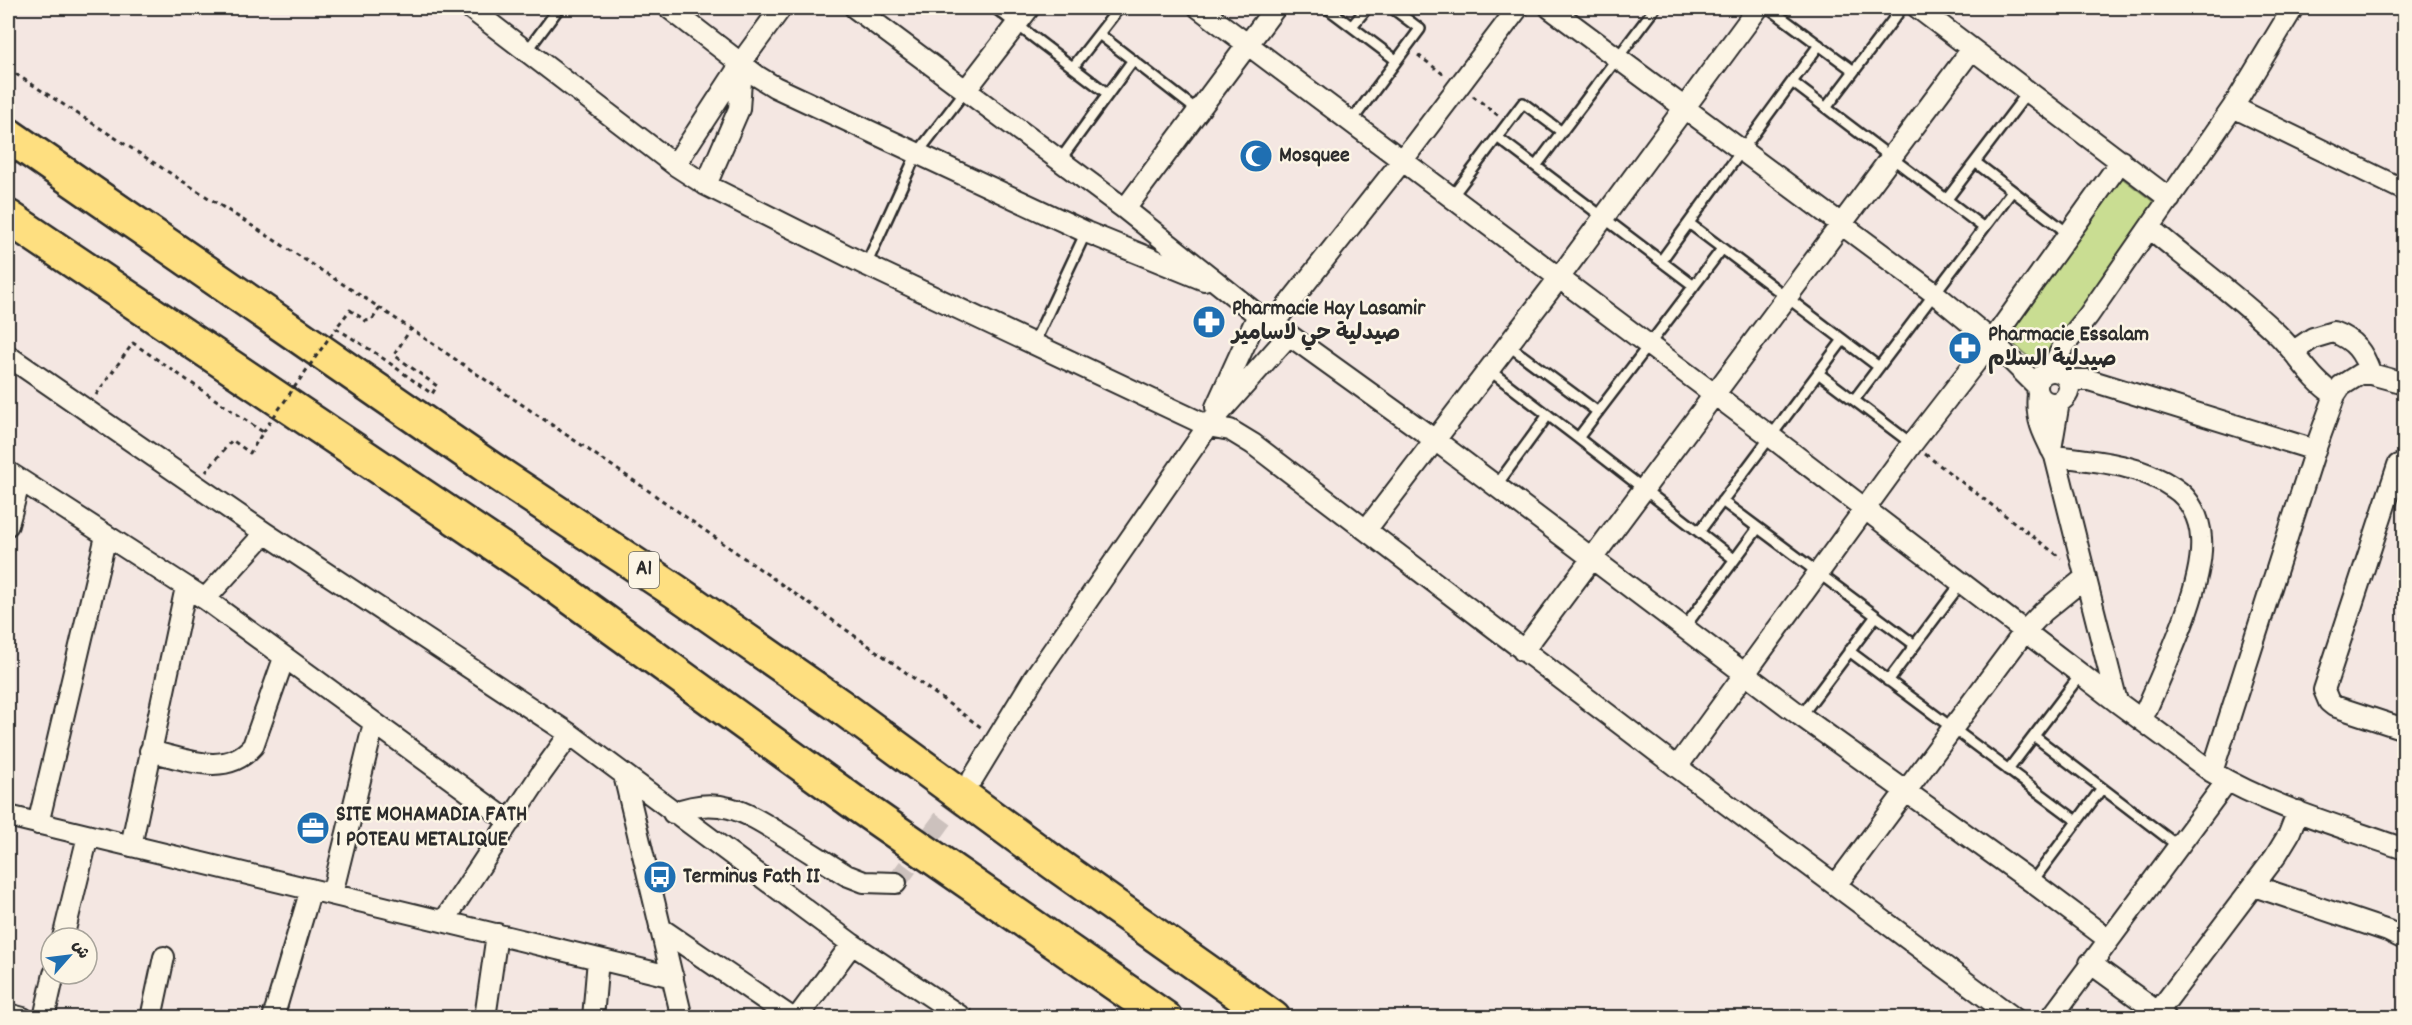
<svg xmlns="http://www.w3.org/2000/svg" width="2412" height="1025" viewBox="0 0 2412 1025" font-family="Dekko,'Playpen Sans Arabic',sans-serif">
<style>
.green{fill:#c9dd92;stroke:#7a845e;stroke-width:1.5}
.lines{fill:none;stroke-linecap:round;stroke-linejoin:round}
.minor-tunnel{stroke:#ccc1bd;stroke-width:20;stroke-dasharray:20 10;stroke-linecap:butt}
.service-casing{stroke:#2b2b2b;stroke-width:14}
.minor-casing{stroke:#2b2b2b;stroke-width:24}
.motorway-casing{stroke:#2b2b2b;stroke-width:38}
.path{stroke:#2b2b2b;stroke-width:3;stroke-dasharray:4.5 4.5;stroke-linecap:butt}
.service{stroke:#fcf5e5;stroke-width:9}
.minor{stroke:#fcf5e5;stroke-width:20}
.motorway{stroke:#fedf80;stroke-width:33}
.path-bridge{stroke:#2b2b2b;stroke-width:3;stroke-dasharray:4.5 4.5;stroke-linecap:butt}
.labels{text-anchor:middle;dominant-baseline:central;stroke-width:5;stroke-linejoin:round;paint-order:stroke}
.shield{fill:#fcf5e5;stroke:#6a6863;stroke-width:1.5}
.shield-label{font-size:21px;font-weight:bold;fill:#2b2b2b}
.poi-label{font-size:22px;font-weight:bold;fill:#2b2b2b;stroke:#fcf5e5;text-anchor:start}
</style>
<rect width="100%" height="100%" fill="#f4e7e2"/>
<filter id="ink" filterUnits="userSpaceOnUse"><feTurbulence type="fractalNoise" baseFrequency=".0167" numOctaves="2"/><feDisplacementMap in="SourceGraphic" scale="12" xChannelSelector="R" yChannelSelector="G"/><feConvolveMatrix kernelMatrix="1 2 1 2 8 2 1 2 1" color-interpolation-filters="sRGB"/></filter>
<g filter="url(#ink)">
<path class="green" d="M2118 175 2155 203 2049 375 2001 333Z"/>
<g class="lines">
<path class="minor-tunnel" d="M896 883 966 788"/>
<g class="service-casing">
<path id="service" d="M995 8 1108 94
M1327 8 1396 60
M1769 8 1854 71
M1352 26 1367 8
M1099 34 1198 111
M527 51 559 8
M1073 67 1119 8
M1792 82 1984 228
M1826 108 1902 8
M1351 122 1420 29 1392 8
M1497 137 1694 286
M1060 160 1133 60
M1975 162 2069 234
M1536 166 1655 8
M1451 198 1523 103 1562 132
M1947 199 2028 92
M1690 224 1879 367
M1722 249 1578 438 1734 559
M1661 261 1819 45
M866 265 916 155 966 90
M1034 343 1086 232
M1508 345 1598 412
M1489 370 1578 438
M1818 373 1912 444
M1854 400 2012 191
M1496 486 1548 415
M1722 501 1915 645
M1699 532 1843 340
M1684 628 1758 528
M1849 651 2077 821
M1888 681 1962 582
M1801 716 1876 616
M2034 736 2178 846
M2008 770 2081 674
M2032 882 2102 788"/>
</g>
<g class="minor-casing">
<path id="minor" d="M470 8 675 165 706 185 866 265 1208 426 1230 430 1253 444 1677 767 2014 1018
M669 8 757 76 775 87 1086 232 1204 280
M855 8 1125 209 1258 315 1289 335 1435 440 1801 716 2032 882 2108 939
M1199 8 1770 436 2117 702 2212 772C2271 807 2340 826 2404 849
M1550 8 1934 293 1992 341 2037 386
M1918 8 2170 199
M966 90 1029 8
M2233 107 2404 190
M675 165 748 53 781 8
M706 185 739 109 742 67
M1125 209 1275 8
M2150 228C2191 263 2236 295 2275 332 2297 352 2309 379 2335 395
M1273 324 1402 161 1518 8
M2294 351 2313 338 2333 332C2355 340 2363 352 2371 374
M8 356 265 533 570 734 852 944 963 1018
M2037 387a16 16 0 1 1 32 0a16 16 0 1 1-32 0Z
M2050 371 2063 347 2088 316 2233 107 2293 8
M2068 380H2089L2315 450
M2038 394C2035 419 2044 435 2055 456L2117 702
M1216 407 1258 315
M2051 449 2059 402
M2055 456C2096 461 2139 464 2174 488 2190 498 2200 519 2201 538 2205 587 2161 674 2142 720
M2404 467 2398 465 2324 690 2329 702 2334 706 2404 729
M8 472 205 599 510 822
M8 525 20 480
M1366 530 1559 278 1758 8
M205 599 265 533
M1523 651 1972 49
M150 751C185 759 226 778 253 746L284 658
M1677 767 1912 444 1992 341 2121 161
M2212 772 2315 450 2335 395 2341 386 2360 374H2371L2404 383
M624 775 682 1018
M973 778 1034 678 1208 426 1289 335
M673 813C720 794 747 813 786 837 806 850 826 862 846 875L864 882 896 883
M8 816 673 977
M38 824 106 536
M131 846 186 587
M1836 885 2025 631 2043 612 2086 577
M2254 886 2388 931 2404 939
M332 894 374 723
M444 921 541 774 570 734
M660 928 792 1018
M63 938 88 836
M2090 963 2166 1018
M2158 1012 2275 857 2289 834 2298 811
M8 1014 23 1018
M44 1018 54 974
M151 1018 164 957
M273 1018 311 889
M485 1018 497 934
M593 1018 598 959
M797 1018 852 944
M2051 1018 2227 781"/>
</g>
<g class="motorway-casing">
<path id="motorway" d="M8 135 488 467 675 591 840 706 1054 863 1273 1018
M8 217 546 579 859 806 1165 1018"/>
</g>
<path class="path" d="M1418 55 1443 74
M8 69 380 308 646 489 882 655 982 728
M1473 96 1499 116
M380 308 372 320 366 321 350 310 336 328 377 354 432 394 437 386 394 355 410 330
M96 395 133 343 263 432 250 453 232 440 206 472
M1925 454 2061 558"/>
<use href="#service" class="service"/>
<use href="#minor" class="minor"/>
<use href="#motorway" class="motorway"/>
<path class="path-bridge" d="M263 432 336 328"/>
</g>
</g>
<defs>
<g id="mosque-disc" transform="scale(1.725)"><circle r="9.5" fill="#1f6fb2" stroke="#fcf5e5"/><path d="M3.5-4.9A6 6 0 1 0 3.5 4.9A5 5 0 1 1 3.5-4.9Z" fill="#fff"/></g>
<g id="pharmacy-disc" transform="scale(1.725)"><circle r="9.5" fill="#1f6fb2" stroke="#fcf5e5"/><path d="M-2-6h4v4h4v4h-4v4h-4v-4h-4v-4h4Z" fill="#fff"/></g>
<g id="office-disc" transform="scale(1.725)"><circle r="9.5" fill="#1f6fb2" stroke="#fcf5e5"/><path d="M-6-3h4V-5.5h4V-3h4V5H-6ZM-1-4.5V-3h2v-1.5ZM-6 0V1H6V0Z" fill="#fff"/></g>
<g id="bus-disc" transform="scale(1.725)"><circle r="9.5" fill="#1f6fb2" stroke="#fcf5e5"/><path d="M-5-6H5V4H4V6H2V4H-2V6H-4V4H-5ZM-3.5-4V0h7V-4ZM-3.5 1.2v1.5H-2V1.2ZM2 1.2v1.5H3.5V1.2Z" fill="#fff"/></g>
</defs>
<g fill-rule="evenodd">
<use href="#mosque-disc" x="1256" y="156"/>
<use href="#pharmacy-disc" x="1209" y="322"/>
<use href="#pharmacy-disc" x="1965" y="348"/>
<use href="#office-disc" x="313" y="828"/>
<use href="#bus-disc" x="660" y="877"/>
</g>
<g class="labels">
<rect class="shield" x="629" y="552" width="30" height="36" rx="4.5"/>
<g class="shield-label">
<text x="644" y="570">A1</text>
</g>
<g class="poi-label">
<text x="1279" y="156">Mosquee</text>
<text x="1232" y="309">Pharmacie Hay Lasamir<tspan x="1232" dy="25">صيدلية حي لاسامير</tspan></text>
<text x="1988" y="335">Pharmacie Essalam<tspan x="1988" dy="25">صيدلية السلام</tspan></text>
<text x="336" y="815">SITE MOHAMADIA FATH<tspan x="336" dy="25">1 POTEAU METALIQUE</tspan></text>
<text x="683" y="877">Terminus Fath II</text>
</g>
</g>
<rect width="2412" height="1025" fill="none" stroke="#fcf5e5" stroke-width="30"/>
<rect x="15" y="15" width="2382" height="995" fill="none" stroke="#2b2b2b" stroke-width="2" filter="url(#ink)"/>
<g transform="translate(69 956) rotate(62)"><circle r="28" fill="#fcf5e5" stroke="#a8a49b" stroke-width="1.5"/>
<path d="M0-4.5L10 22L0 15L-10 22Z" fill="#1f6fb2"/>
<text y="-9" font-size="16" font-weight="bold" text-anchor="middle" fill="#2b2b2b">ش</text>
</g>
</svg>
